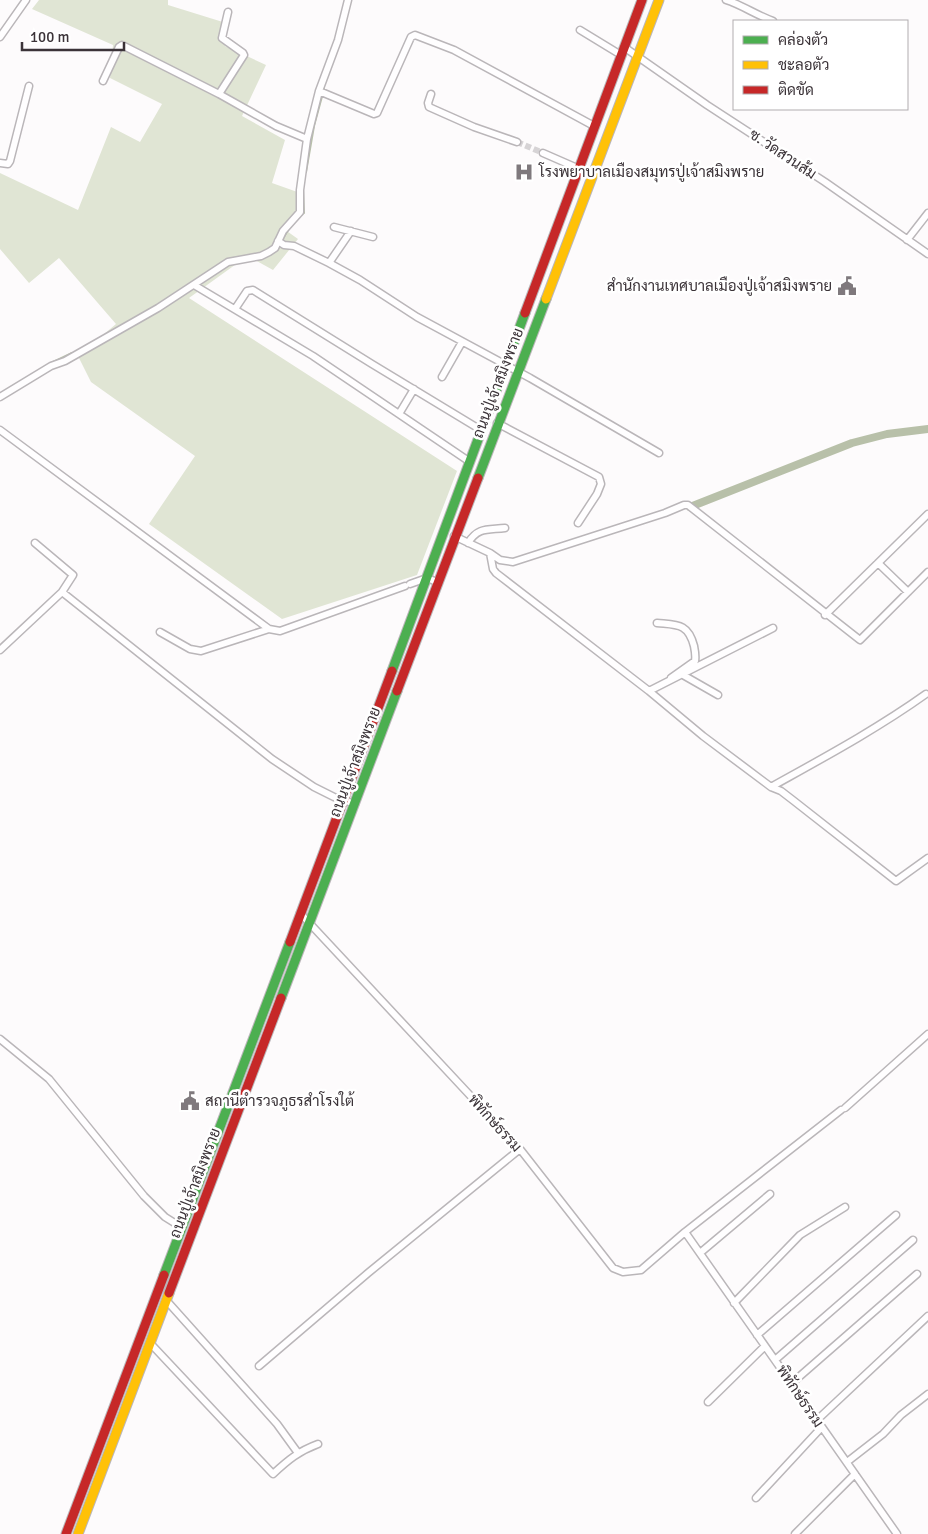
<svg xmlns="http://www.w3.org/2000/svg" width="928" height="1534" viewBox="0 0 928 1534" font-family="Signika,Sarabun,sans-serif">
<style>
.green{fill:#e0e5d4}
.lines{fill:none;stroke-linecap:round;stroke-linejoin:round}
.stream{stroke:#b8c0a9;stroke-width:2}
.canal{stroke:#b8c0a9;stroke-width:8}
.street-tunnel{stroke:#d6d3d5;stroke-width:6;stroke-dasharray:6 3;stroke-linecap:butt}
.street-casing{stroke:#bab6b9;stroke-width:9}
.fast-casing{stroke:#bab6b9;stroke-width:11}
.slow-casing{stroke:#bab6b9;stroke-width:11}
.jam-casing{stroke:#bab6b9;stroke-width:11}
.street{stroke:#fffeff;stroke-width:6}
.fast{stroke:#4caf50;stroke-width:9}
.slow{stroke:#ffc107;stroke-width:9}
.jam{stroke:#c62828;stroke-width:9}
.labels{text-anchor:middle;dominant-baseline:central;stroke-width:5;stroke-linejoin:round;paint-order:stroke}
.street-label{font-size:15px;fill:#3b3338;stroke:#fff}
.poi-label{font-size:15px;fill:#3b3338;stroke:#fff;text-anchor:start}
</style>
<rect width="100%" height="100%" fill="#fdfbfc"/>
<path class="green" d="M39 0H168V5L226 23 225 46 266 65 242 116 285 140 272 183 303 194 296 212 284 229 298 239 273 270 255 260 239 262 189 298 457 471 417 575 282 619 149 524 195 456 91 382 78 356 116 324 59 258 29 283 0 249V173L78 210 111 127 140 142 162 104 110 78 113 45 32 9Z"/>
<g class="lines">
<path class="stream" d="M306 172 314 126 324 89
M301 215 304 213 303 189
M282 240 290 227
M49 364 72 353"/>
<path class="canal" d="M690 507 852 443 887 434 928 429"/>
<path class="street-tunnel" d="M517 142 543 153"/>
<g class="street-casing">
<path id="street" d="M726 0C742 5 756 15 773 21
M228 12 222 38 243 53 244 55 219 94 276 126 307 139
M580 30 621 55
M0 37 26 0
M624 47 707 105 825 182 928 254
M103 81 119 47 122 45 219 94
M319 91 374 114 377 113 411 37 415 35 454 50 594 126
M431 94 428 103 429 107 474 127 517 142
M543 153 591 174
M0 163 8 164 10 161 29 86
M334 227 373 237
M351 231 329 263 360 280 417 317 530 378 659 453
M907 240 928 213
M278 241 284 245 294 246 329 263
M194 285 313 356 470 462
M235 309 247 291 253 290 372 364 481 430
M442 377 462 342
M0 397 51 366 65 361 158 308 228 262 261 256 269 252 275 248 283 231 300 212V190L307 139 319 91 338 40 348 0
M399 414 414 389
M497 423 599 477 601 484 597 494 578 523
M0 430 269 629 280 631 405 586
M454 536 490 553 493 569 496 573 649 691 703 736 771 787 781 791 794 801 896 881 928 858
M468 543C478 527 487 530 505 528
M490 553 500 560 513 562 665 513 684 505H688L860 640 928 572
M878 563 908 592
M410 584 427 578 437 582
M62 592 272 759 314 787 334 797 355 804
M825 615 928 514
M657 623C677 625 688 623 694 646 695 651 696 656 695 661L671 678
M160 632 190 649 201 651 269 629
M0 650 62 592 73 575 35 543
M683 675 718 695
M649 691 773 628
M771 787C823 758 877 729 926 694
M300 913 520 1149 613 1268 623 1272 641 1270 685 1232 897 1534
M0 1039 49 1079 144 1196 165 1217 181 1227
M845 1108 928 1034
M685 1232 841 1110
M700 1253 770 1194
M166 1300 277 1424 298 1453
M734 1303 800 1235 845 1207
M757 1335 896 1215
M150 1343 273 1474C288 1460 299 1451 318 1444
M775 1360 913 1240
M259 1366 368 1273 520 1149
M792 1383 917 1274
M708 1402 765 1346
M817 1420 928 1316
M847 1462 883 1434 901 1415 928 1394
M756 1498 821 1428
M795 1534 855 1474"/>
</g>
<g class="fast-casing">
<path id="fast" d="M478 478 546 299
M392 671 525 313
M281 998 397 691
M164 1275 290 942"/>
</g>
<g class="slow-casing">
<path id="slow" d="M546 299 659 0
M78 1534 169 1293"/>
</g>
<g class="jam-casing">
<path id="jam" d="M525 313 642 0
M397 691 478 478
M290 942 392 671
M169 1293 281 998
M66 1534 164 1275"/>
</g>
<use href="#street" class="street"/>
<use href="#fast" class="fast"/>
<use href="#slow" class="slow"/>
<use href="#jam" class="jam"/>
</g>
<defs>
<g id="hospital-bare" transform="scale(1.5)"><path d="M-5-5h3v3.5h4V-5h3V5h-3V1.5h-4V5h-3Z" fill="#7f797d" stroke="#fff" stroke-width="2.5" paint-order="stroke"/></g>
<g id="civic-bare" transform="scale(1.5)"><path d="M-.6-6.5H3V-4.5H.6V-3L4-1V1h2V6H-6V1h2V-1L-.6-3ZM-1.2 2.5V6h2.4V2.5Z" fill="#7f797d" stroke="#fff" stroke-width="2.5" paint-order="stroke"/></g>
</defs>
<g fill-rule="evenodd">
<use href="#hospital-bare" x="524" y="172"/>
<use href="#civic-bare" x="847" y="286"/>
<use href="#civic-bare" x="190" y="1101"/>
</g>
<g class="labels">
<g class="street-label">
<text transform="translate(783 154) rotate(34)">ซ. วัดสวนส้ม</text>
<text transform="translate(498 383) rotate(-69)">ถนนปู่เจ้าสมิงพราย</text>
<text transform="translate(355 762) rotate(-69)">ถนนปู่เจ้าสมิงพราย</text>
<text transform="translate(495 1123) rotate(48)">พิทักษ์ธรรม</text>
<text transform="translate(195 1183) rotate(-69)">ถนนปู่เจ้าสมิงพราย</text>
<text transform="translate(800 1396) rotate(56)">พิทักษ์ธรรม</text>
</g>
<g class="poi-label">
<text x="539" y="172">โรงพยาบาลเมืองสมุทรปู่เจ้าสมิงพราย</text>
<text x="832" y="286" text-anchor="end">สำนักงานเทศบาลเมืองปู่เจ้าสมิงพราย</text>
<text x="205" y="1101">สถานีตำรวจภูธรสำโรงใต้</text>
</g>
</g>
<rect x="733" y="20" width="175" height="90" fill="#ffffff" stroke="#b1adaf"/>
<rect x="743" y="36" width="25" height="8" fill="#4caf50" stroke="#b1adaf"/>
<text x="778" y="45" font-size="15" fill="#3b3338">คล่องตัว</text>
<rect x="743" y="61" width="25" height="8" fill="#ffc107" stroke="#b1adaf"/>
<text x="778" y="70" font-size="15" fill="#3b3338">ชะลอตัว</text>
<rect x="743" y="86" width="25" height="8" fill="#c62828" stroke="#b1adaf"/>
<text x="778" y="95" font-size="15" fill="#3b3338">ติดขัด</text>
<path d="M22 42v8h102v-8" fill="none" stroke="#3b3338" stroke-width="2.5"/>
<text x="30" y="42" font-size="15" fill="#3b3338" stroke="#ffffff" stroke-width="4" paint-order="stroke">100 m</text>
</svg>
